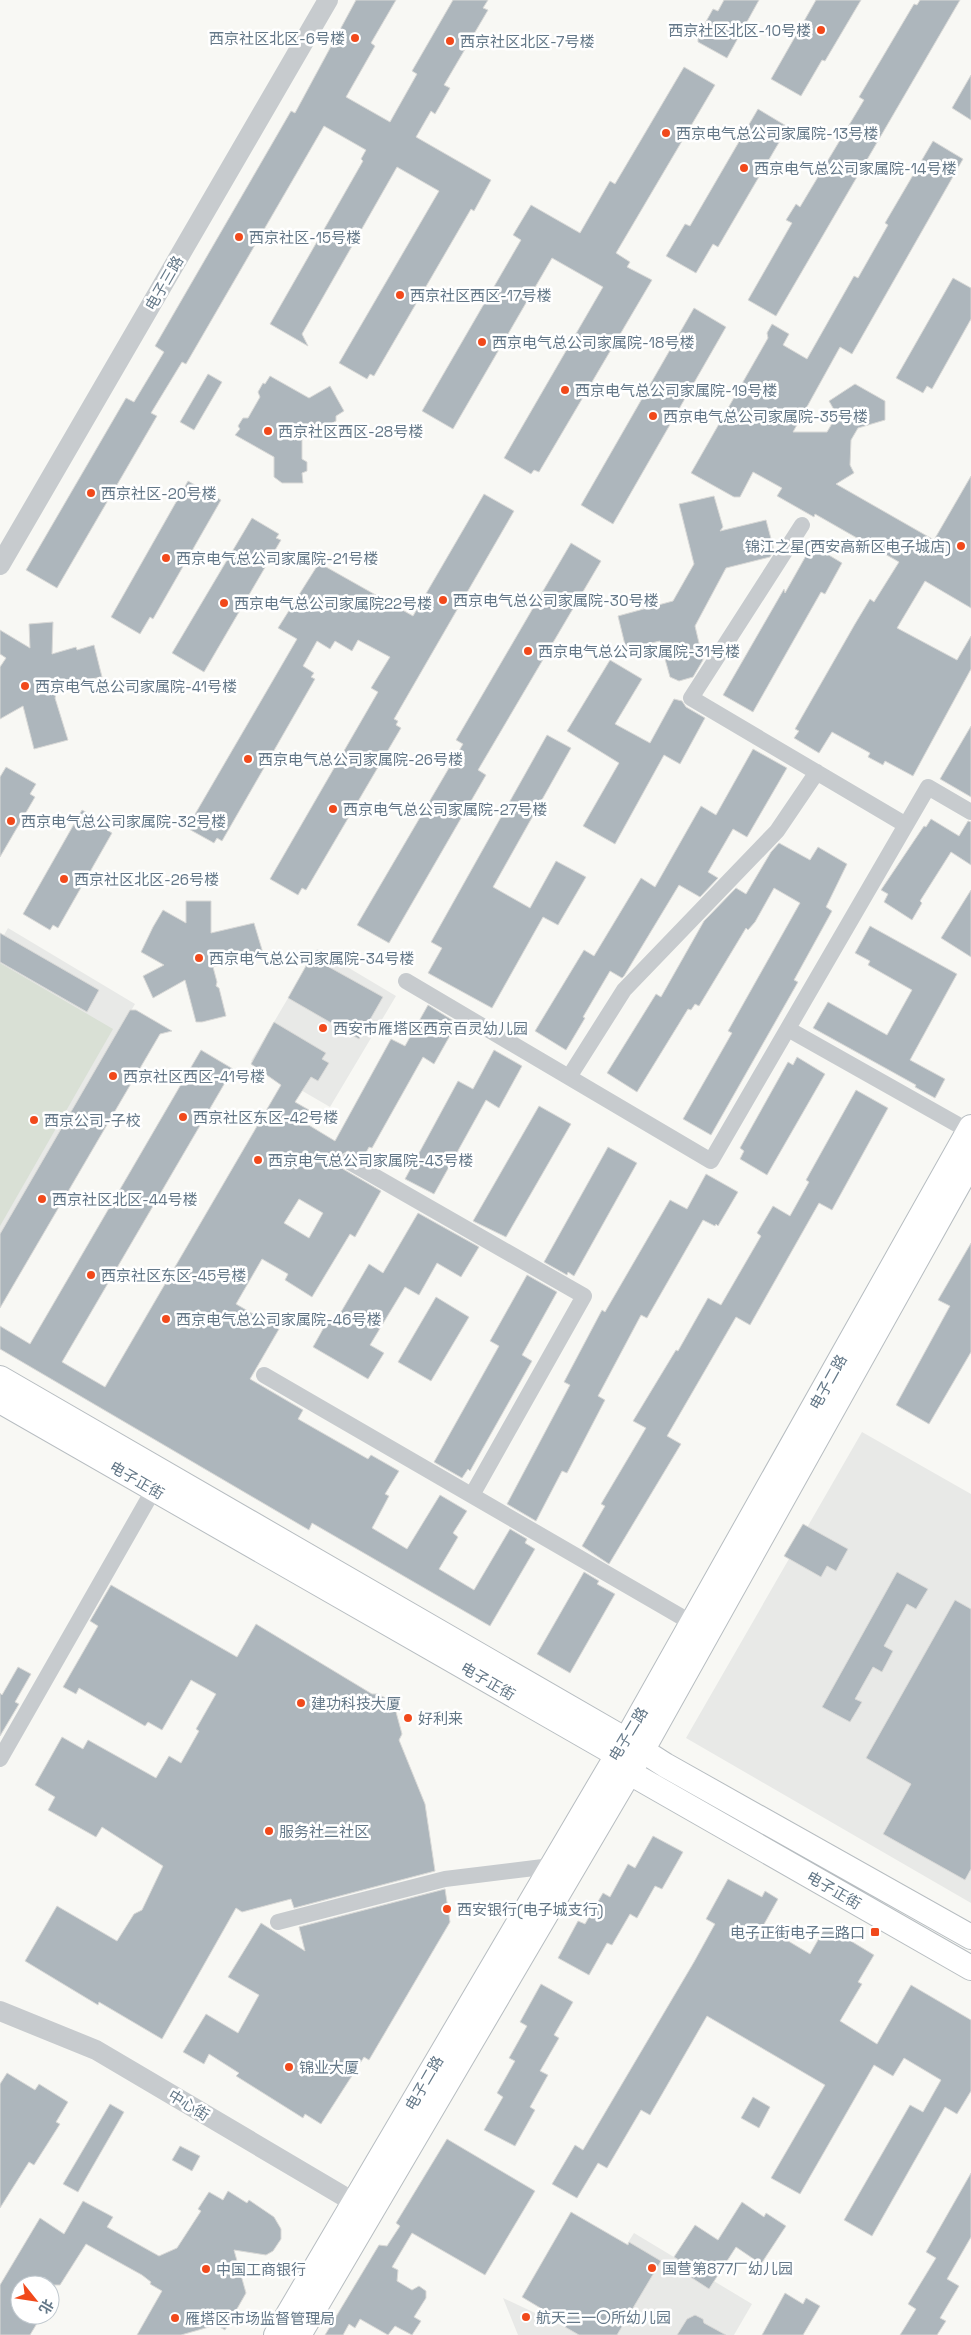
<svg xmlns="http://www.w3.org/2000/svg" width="971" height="2335" viewBox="0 0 971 2335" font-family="'Space Grotesk','Noto Sans SC',sans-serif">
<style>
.built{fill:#e8e9e7}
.green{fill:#d9e0d5}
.building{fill:#adb6bc;stroke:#d9d9d7;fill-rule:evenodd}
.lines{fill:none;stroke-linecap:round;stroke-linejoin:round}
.secondary-casing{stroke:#b7bdc1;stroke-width:26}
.minor{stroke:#c7cbce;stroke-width:16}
.tertiary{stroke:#c7cbce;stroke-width:20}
.secondary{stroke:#fff;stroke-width:24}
.poi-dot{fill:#f1491b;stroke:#fff;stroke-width:2}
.labels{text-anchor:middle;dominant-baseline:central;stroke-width:5;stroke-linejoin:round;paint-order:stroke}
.poi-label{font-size:15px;fill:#647888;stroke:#fff;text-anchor:start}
.street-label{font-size:15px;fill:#647888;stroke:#fff}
</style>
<rect width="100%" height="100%" fill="#f8f8f4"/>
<path class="built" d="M8 928 135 1004 0 1236V942Z
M317 949 396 996 330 1107 251 1061Z
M862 1432 971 1494V1903L686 1738Z
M634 2233 752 2304 734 2335H594L577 2324Z
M503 2298 582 2335H518Z"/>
<path class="green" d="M0 963 113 1029 0 1226Z"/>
<path class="building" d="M356 0H396L371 43 375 46 346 97 390 122 417 74 412 71 453 0H488L483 8 488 10 444 85 450 88 435 114 431 111 416 137 491 180 474 211 471 209 374 376 370 374 367 379 339 363 439 191 397 167 302 334 308 346 270 324 363 161 361 159 366 150 324 126 186 364 182 362 151 413 157 416 57 588 26 570 126 398 134 402 164 352 155 346 291 111 295 113Z
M724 0H759L727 58 698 42V36L713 9 718 11Z
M816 0H861L825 61 822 60 801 96 771 79Z
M920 0H960L776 316 748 300 792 223 786 220 796 204 800 207 864 100 859 97 914 4 917 5Z
M684 67 715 85 616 253 630 262 627 267 652 280 539 472 534 470 531 474 504 458 603 287 552 258 453 429 422 411 521 240 513 235 531 205 580 233 610 181 615 184Z
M971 75V120L952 108Z
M758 109 788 127 718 247 713 244 696 273 666 256 685 224 690 226Z
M933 141 963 159 852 354 840 347 793 432H827L837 415 829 401 855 384 885 401V420L858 428 851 440 850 465 854 473 836 484 934 540 971 476V608L925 581 897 628 957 660 971 636V669L913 776 885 761 883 765 868 757 870 753 832 732 819 753 794 738 799 731 795 729 855 624 870 599 874 602 899 562 815 514 814 517 777 496 782 488 753 472 740 497H734L691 473 768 338 767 333 772 324 789 334 783 345 807 359 854 276 858 278 888 225 885 223Z
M953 278 971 288V319L932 389 927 386 923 393 896 378Z
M694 308 726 327 613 524 581 505Z
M208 374 222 382 194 430 180 422Z
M270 376 309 398 330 386 344 411 336 416V421L329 425 325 423 313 429 302 431V459L307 462V471L302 473 303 483H282L274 477V457L235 435 240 429 238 426 243 418H248L260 397 258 392 263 383 265 384Z
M188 481 221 500 153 619 150 617 140 634 111 617Z
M484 494 514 511 394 719 398 721 396 725 401 728 306 890 302 888 298 895 270 879 378 692 371 688 390 657 358 640 352 651 335 641 330 649 317 641 303 666 314 673 311 677 315 679 222 841 217 838 214 843 187 828 297 639 278 628 319 563 413 616Z
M714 496 723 527 720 531 766 520 774 550 770 557 726 568 695 626 703 660 693 677 679 681 670 677 660 641 626 649 618 616 673 601 694 564 679 504Z
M252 518 279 534 276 538 281 540 204 672 172 653Z
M571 543 601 561 478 770 486 775 389 943 357 925 463 744 456 740Z
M812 545 842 563 825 594 821 592 753 712 723 695 784 589 785 593Z
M53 622 52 654 76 647 77 650 94 645 102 677 58 685 55 698 68 740 34 749 23 706 0 719V667L6 658 0 654V630L30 648 29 624Z
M610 660 642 679 615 724 650 743 674 699 682 701 686 707 705 718 680 764 664 755 615 844 583 826 619 763 567 731Z
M971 726V797L940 779Z
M547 735 571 748 493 887 530 908 556 861 586 877 558 925 543 917 492 1008 428 973 442 948 431 942Z
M753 749 787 768 747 837 733 829 708 872 718 878 700 897 679 885 624 976 622 978 610 971 583 1017 585 1018 566 1050 535 1031 584 950 594 956 641 878 655 887 701 806 716 815Z
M6 767 36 784 30 794 35 797 0 857V777Z
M82 810 110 826 107 830 112 833 58 928 53 925 50 930 23 914Z
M931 819 959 836 968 821 971 822V865L951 852 920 901 922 903 912 920 884 902 888 894 881 890 924 826 926 827Z
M779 843 810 860 818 847 847 864 826 907 832 911 794 980 798 982 711 1135 683 1119 732 1033 728 1031 800 903 774 888 755 922 748 930 746 928 699 1006 695 1004 691 1010 688 1009 637 1092 607 1073 656 994 661 997 704 921 736 888 746 894 771 852Z
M971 890V957L941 938Z
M186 901H211V933L254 923 263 953 213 967 217 982 216 986 219 988 226 1016 202 1022H196L185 980 153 998 143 976 164 965 141 952 153 927 163 910 186 923Z
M870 926 957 974 910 1060 945 1079 935 1098 915 1087 916 1085 813 1028 828 1002 887 1035 912 990 868 965 870 961 855 953Z
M0 933 99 990 87 1012 0 962Z
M311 957 383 997 359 1039 288 998Z
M428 1005 457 1023 434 1064 423 1057 372 1148 369 1147 363 1158 348 1151 339 1156 338 1162 343 1169 381 1191 355 1237 350 1234 312 1297 285 1280 288 1274 262 1259 236 1304 279 1329 250 1379 303 1410 298 1419 368 1459 371 1455 399 1471 385 1494 389 1496 372 1528 407 1549 440 1495 467 1511 453 1533 458 1537 439 1569 474 1590 510 1529 527 1539 525 1543 535 1549 490 1626 312 1523 309 1530 0 1349V1326L30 1344 201 1050 233 1069 62 1362 105 1387 281 1085 251 1064 274 1022 326 1053 322 1059 329 1063 318 1081 311 1077 295 1102 309 1110 302 1121 335 1141 391 1039 405 1046ZM299 1199 323 1213 309 1238 284 1223Z
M130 1010H136L172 1031 160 1034 0 1308V1234Z
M494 1050 522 1066 499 1108 486 1100 434 1194 405 1179 458 1081 473 1089Z
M797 1057 825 1074 767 1175 740 1159 744 1151 740 1148 788 1062 793 1065Z
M856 1090 888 1108 832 1210 819 1203 750 1325 736 1317 667 1436 681 1444 609 1564 582 1546 605 1506 601 1504 646 1428 633 1421 676 1350 678 1351 708 1298 721 1305 761 1236 757 1233 773 1206 790 1216 809 1182 806 1180Z
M539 1106 571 1124 506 1237 473 1221Z
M608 1147 637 1163 574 1276 568 1272 567 1275 544 1262Z
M706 1174 738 1192 718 1226 716 1224 715 1226 703 1220 647 1318 641 1315 598 1396 605 1400 567 1473 562 1471 536 1521 507 1504 570 1385 564 1382 602 1310 605 1312 670 1200 687 1209Z
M418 1213 479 1247 461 1277 437 1263 419 1295 405 1287 370 1345 384 1353 368 1379 313 1347 328 1320 334 1324 369 1264 383 1273Z
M971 1243V1352L929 1424 896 1405 950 1306 938 1300Z
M527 1275 557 1292 522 1355 532 1361 470 1471 468 1469 462 1478 434 1462 499 1346 490 1341Z
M436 1297 469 1317 431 1381 398 1362Z
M803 1524 848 1549 836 1571 827 1566 821 1577 784 1556Z
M584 1572 599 1581 597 1584 615 1594 570 1673 537 1654Z
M897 1572 928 1589 916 1609 907 1604 884 1646 893 1651 882 1672 873 1667 855 1699 862 1702 850 1722 822 1707Z
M111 1585 237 1657 256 1624 372 1694H378L389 1700 396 1712 402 1734 399 1740 425 1804 435 1871 294 1908 291 1899 242 1912 236 1908 162 2039 99 2002 98 2005 25 1961 57 1906 117 1941 134 1914 142 1910 163 1866 102 1827 96 1837 48 1810 55 1797 35 1785 62 1737 83 1749 88 1740 156 1778 169 1756 181 1763 199 1731 196 1729 216 1694 191 1680 162 1730 148 1722 145 1726 79 1688 76 1694 63 1687 98 1626 90 1621Z
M955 1600 971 1609V1869L965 1880 883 1834 911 1784 866 1758Z
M18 1667 31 1674 15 1702 19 1704 0 1736V1693L2 1695Z
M653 1836 683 1852 662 1889 655 1886 637 1918 630 1914 612 1945 607 1943 589 1975 558 1958 578 1921 585 1924 603 1893 610 1897 628 1864 635 1868Z
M728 1879 762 1897 765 1891 778 1899 763 1926 810 1954 826 1926 874 1955 858 1982 862 1984 840 2021 877 2044 911 1985 971 2020V2091L957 2114 945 2107 872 2236 844 2220 910 2105 923 2112 941 2080 904 2058 893 2076 874 2065 800 2194 771 2178 825 2085 707 2016 650 2115 641 2110 607 2168 598 2163 577 2198 552 2184 575 2145 583 2150 694 1962 715 1924 706 1919Z
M445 1889 450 1922 369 2060 364 2057 321 2124 305 2114 303 2118 236 2076 239 2073 209 2054 204 2064 183 2052 206 2014 238 2033 259 1995 228 1977 261 1923 305 1951 299 1927Z
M541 1984 573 2002 554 2035 559 2038 540 2071 548 2075 530 2107 535 2110 515 2146 484 2130 503 2097 497 2093 515 2061 509 2058 527 2026 520 2022Z
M7 2073 35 2090 39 2084 68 2102 56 2122 60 2124 34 2165 29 2162 0 2208V2084Z
M753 2097 770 2107 759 2128 741 2118Z
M110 2104 124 2112 78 2192 63 2184Z
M447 2139 535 2191 485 2275 412 2233 392 2267 398 2270 397 2281 412 2290 419 2286 426 2291V2298L414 2317 421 2321 412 2335 395 2326 388 2335 360 2319 355 2328 349 2324 343 2335H325L379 2245 387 2246 400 2226 396 2223Z
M180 2146 200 2156 192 2171 172 2160Z
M971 2173V2237L947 2279 959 2286 940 2318 946 2321 937 2335H900L916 2309 908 2304 936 2258 926 2252Z
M228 2191 247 2203 249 2200 274 2217 281 2229V2239L273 2251 266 2255 234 2250 246 2293 225 2330 216 2325 181 2335H137L162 2291 150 2284 151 2282 142 2275 86 2244 60 2285H20V2315H42L30 2335H0V2285L40 2218 64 2234 83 2201 113 2217 107 2227 159 2256 177 2248 201 2211 198 2209 209 2192 223 2200Z
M742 2202 764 2217 766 2213 786 2226 761 2264 736 2247 709 2289 689 2276 693 2269 674 2257 695 2225 718 2240Z
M571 2212 628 2245 629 2242 661 2261 617 2335H579L565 2327 567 2324 522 2297Z
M785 2293 803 2304 806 2298 820 2306 803 2335H762Z
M695 2315 703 2319 704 2323 726 2335H677L687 2319Z"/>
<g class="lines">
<g class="secondary-casing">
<path id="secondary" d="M0 1378 626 1740 665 1765 971 1937
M0 1401 616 1754 630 1773 971 1968
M276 2335 626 1740 971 1127
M299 2335 642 1751 971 1162"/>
</g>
<path class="minor" d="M802 525 691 698 906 825
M406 981 711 1161 928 787 971 812
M788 1029 969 1131
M569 1077 624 990 777 831 817 772
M348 1161 584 1296 472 1495
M264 1375 692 1623
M0 1759 154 1489
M278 1922 445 1879 551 1866"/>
<path class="tertiary" d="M0 565 328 0
M0 2011 96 2050 367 2210"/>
<use href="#secondary" class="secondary"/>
</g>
<g class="poi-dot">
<circle cx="821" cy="30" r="5"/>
<circle cx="355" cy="38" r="5"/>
<circle cx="450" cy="41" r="5"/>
<circle cx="666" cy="133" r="5"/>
<circle cx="744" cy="168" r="5"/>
<circle cx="239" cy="237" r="5"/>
<circle cx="400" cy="295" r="5"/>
<circle cx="482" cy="342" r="5"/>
<circle cx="565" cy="390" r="5"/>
<circle cx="653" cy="416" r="5"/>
<circle cx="268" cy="431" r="5"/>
<circle cx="91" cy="493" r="5"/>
<circle cx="961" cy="546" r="5"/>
<circle cx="166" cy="558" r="5"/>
<circle cx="443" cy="600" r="5"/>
<circle cx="224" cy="603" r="5"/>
<circle cx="528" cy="651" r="5"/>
<circle cx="25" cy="686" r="5"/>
<circle cx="248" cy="759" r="5"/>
<circle cx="333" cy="809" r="5"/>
<circle cx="11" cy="821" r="5"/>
<circle cx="64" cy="879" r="5"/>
<circle cx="199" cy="958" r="5"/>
<circle cx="323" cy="1028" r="5"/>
<circle cx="113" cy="1076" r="5"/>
<circle cx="183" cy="1117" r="5"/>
<circle cx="34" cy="1120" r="5"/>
<circle cx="258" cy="1160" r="5"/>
<circle cx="42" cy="1199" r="5"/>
<circle cx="91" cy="1275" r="5"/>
<circle cx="166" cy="1319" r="5"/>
<circle cx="301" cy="1703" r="5"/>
<circle cx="408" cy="1718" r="5"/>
<circle cx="269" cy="1831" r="5"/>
<circle cx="447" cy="1909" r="5"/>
<rect x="870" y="1927" width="10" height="10" rx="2.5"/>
<circle cx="289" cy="2067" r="5"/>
<circle cx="652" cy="2268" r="5"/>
<circle cx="206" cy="2269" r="5"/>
<circle cx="526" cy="2317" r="5"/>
<circle cx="175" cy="2318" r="5"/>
</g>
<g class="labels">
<g class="poi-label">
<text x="811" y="30" text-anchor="end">西京社区北区-10号楼</text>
<text x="345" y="38" text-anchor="end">西京社区北区-6号楼</text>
<text x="460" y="41">西京社区北区-7号楼</text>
<text x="676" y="133">西京电气总公司家属院-13号楼</text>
<text x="754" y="168">西京电气总公司家属院-14号楼</text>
<text x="249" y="237">西京社区-15号楼</text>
<text x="410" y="295">西京社区西区-17号楼</text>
<text x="492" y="342">西京电气总公司家属院-18号楼</text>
<text x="575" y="390">西京电气总公司家属院-19号楼</text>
<text x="663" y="416">西京电气总公司家属院-35号楼</text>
<text x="278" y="431">西京社区西区-28号楼</text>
<text x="101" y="493">西京社区-20号楼</text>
<text x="951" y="546" text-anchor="end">锦江之星(西安高新区电子城店)</text>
<text x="176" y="558">西京电气总公司家属院-21号楼</text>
<text x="453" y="600">西京电气总公司家属院-30号楼</text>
<text x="234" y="603">西京电气总公司家属院22号楼</text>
<text x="538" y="651">西京电气总公司家属院-31号楼</text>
<text x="35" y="686">西京电气总公司家属院-41号楼</text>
<text x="258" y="759">西京电气总公司家属院-26号楼</text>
<text x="343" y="809">西京电气总公司家属院-27号楼</text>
<text x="21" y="821">西京电气总公司家属院-32号楼</text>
<text x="74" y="879">西京社区北区-26号楼</text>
<text x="209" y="958">西京电气总公司家属院-34号楼</text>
<text x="333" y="1028">西安市雁塔区西京百灵幼儿园</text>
<text x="123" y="1076">西京社区西区-41号楼</text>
<text x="193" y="1117">西京社区东区-42号楼</text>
<text x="44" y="1120">西京公司-子校</text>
<text x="268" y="1160">西京电气总公司家属院-43号楼</text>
<text x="52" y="1199">西京社区北区-44号楼</text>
<text x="101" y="1275">西京社区东区-45号楼</text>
<text x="176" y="1319">西京电气总公司家属院-46号楼</text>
<text x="311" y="1703">建功科技大厦</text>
<text x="418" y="1718">好利来</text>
<text x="279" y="1831">服务社二社区</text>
<text x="457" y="1909">西安银行(电子城支行)</text>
<text x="865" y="1932" text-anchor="end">电子正街电子二路口</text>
<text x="299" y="2067">锦业大厦</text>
<text x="662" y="2268">国营第877厂幼儿园</text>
<text x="216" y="2269">中国工商银行</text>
<text x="536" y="2317">航天二一〇所幼儿园</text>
<text x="185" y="2318">雁塔区市场监督管理局</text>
</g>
<g class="street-label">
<text transform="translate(164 283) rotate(-60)">电子三路</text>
<text transform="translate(828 1382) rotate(-61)">电子二路</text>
<text transform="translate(137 1480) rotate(30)">电子正街</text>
<text transform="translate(488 1681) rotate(30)">电子正街</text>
<text transform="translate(628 1734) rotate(-59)">电子二路</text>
<text transform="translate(834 1890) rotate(30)">电子正街</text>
<text transform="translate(424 2083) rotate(-60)">电子二路</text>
<text transform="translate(189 2105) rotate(31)">中心街</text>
</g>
</g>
<g transform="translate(35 2300) rotate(120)"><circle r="24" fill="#ffffff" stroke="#c1c9cf"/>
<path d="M0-4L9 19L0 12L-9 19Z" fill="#f1491b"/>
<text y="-8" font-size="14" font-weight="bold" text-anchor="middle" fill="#647888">北</text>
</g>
</svg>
